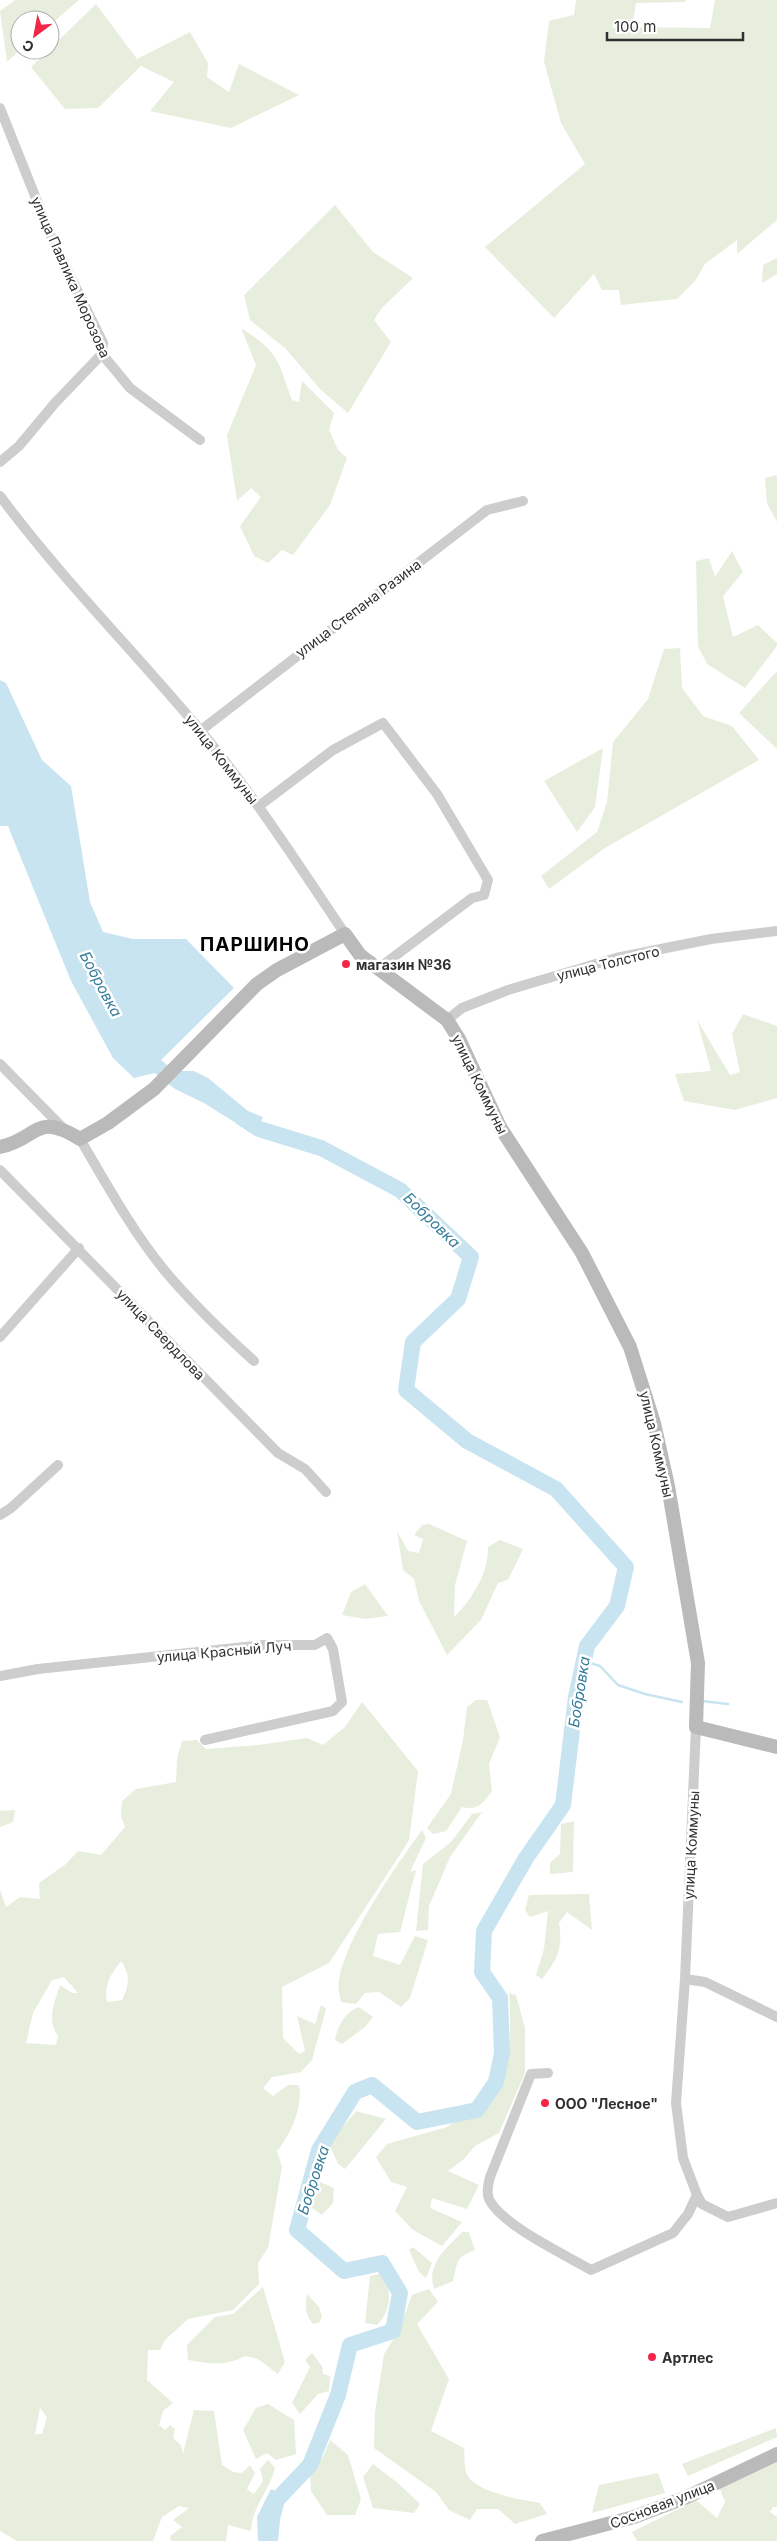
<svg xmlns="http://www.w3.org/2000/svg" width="777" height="2541" viewBox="0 0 777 2541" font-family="Inter,sans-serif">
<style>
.green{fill:#e8eedd;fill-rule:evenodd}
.water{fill:#c8e4f0}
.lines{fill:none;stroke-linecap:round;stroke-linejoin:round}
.stream{stroke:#c8e4f0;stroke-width:2.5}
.river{stroke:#c8e4f0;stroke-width:16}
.street{stroke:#cdcdcd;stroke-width:10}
.secondary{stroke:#bababa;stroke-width:14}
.poi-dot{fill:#f52548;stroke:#fff;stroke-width:2}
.labels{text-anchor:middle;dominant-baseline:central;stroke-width:5;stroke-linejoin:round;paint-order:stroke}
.street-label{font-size:14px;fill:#303030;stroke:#fff}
.poi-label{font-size:14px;font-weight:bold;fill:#303030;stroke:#fff;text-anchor:start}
.water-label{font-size:15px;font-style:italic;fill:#367d9b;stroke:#fff}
.district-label{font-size:19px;font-weight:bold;letter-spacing:1px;fill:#000;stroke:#fff}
</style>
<rect width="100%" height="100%" fill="#fff"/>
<path class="green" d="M15 0H79L50 25V20H20V50L7 62 0 11Z
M576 0H686L685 2 636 3 632 27 710 28 715 0H777V220L737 254V240L705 264 695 281 677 299 621 305 619 290H602L594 274 554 318 485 247 585 164 561 123 544 62 549 21 574 15Z
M96 4 137 59 190 32 208 63 207 77 229 92 239 64 299 95 231 128 150 111 174 82 141 66 98 108 65 109 31 67Z
M335 205 373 252 413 278 382 308 374 320 391 342 348 413 321 390 285 348 250 320 244 295Z
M777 258V274L762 283 763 265Z
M241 328C279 352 277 359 292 400L299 402 302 381 334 413 329 430 338 450 347 458 330 505 293 555 282 550 268 563 254 556 240 526 261 497 251 488 237 501 227 435 256 365Z
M777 475V522L767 503 765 478Z
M732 551 743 572 723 596 733 637 758 625 777 643V646L745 688 707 664 698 646 696 561 709 558 715 577Z
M680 648 682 688 703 716 732 726 759 760 605 848 549 889 541 876 597 832 607 802 613 742 648 699 664 649Z
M777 671V749L739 713Z
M603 748 595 807 577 832 544 781Z
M743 1014 777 1026V1098L735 1110 684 1101 675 1074 711 1071 697 1020 730 1075 740 1072 732 1034Z
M429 1524 467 1541 455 1585 454 1617C472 1599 489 1573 488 1547L500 1540 523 1549 508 1580 498 1583 481 1620 447 1655 419 1601 414 1579 403 1570 397 1531 408 1551 419 1553 423 1539 414 1535 422 1525Z
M365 1584 388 1616 365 1619 342 1615 351 1592Z
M476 1700H487L500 1737 489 1764 492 1791C483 1803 478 1811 462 1807L446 1831 433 1834 427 1828 451 1794 463 1740 467 1707Z
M362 1702 418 1771 409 1840 399 1856 329 1963 282 1987 283 2038 299 2054 305 2051 297 2016 315 2024 321 2005 326 2009 312 2060 301 2072 272 2077 263 2088 273 2096 288 2085H299C303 2107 291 2134 277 2151L282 2167 268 2248 258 2263 259 2284 233 2310 188 2319 165 2340 160 2350H148L147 2380 173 2403 163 2411 159 2425 165 2430 170 2425 175 2429 173 2438 181 2445 183 2454 194 2410 214 2411 222 2465 233 2472 242 2473 250 2465 255 2473 247 2489 254 2494 263 2481 260 2469 268 2460 275 2468C269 2493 253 2503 251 2531L228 2525 226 2541H171L170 2536 182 2527 173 2520 189 2508 179 2506 162 2517 153 2541H17L0 2531V1890L6 1907 20 1897 40 1899 39 1883 66 1864 78 1851 101 1855 125 1827 121 1816 122 1801 136 1789 176 1782 177 1758 182 1741 197 1740 206 1749 258 1745 307 1738 323 1745 345 1727ZM121 1961C131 1975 129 1986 122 2000L107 2002C104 1985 110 1975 121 1961ZM64 1977 78 1993H72L60 1985C55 2001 46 2021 58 2036L56 2045 26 2043 33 2013 52 1980ZM40 2408 47 2417 42 2434H35Z
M15 1810 13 1822 0 1827V1811Z
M482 1812 450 1857 429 1906 428 1930 416 1931 423 1864 451 1842 472 1814Z
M574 1821 573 1872 550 1874V1863L560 1854 561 1824Z
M422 1830 426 1838 410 1872 416 1870 400 1932 378 1934 373 1956 400 1965 415 1936 428 1940 410 1998 401 2007 379 1992 365 1993 356 2004 341 2002C340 1995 337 1987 339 1980 346 1937 396 1866 422 1830Z
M589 1894 592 1930 567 1912 559 1923C563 1948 558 1959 542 1979L536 1975 544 1949 548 1911 530 1917 525 1910 529 1895Z
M509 1993 516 1995 525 2028V2073L499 2133 475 2146 464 2159 448 2171 479 2185 467 2209 432 2198 430 2208 462 2222 442 2246 413 2230 395 2211 407 2187 391 2182 376 2157 387 2144 447 2127 460 2118 480 2116C509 2069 513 2048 509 1993Z
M359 2007 373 2017 365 2027 342 2044 335 2040C337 2027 346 2011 359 2007Z
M356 2111 386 2119 345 2169 338 2164 329 2144Z
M320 2182 334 2188 333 2203 322 2215 309 2206 312 2191Z
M462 2232H469L475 2250C454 2258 458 2263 453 2281L434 2289C426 2264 446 2249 462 2232Z
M413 2247 432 2263 426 2278 419 2272 409 2250Z
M380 2274C393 2290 392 2310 377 2325L365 2323 370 2276Z
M263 2287 285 2362 278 2374 258 2359 245 2356C227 2366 209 2364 188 2360L187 2345 215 2317 233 2314Z
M429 2289 438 2302 417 2324 449 2379 431 2431 464 2448C465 2455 464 2465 466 2472 472 2492 522 2500 540 2503L547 2514 515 2524 498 2509H477L470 2520 449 2510 436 2492 374 2448 375 2412 384 2354 398 2332 412 2295Z
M307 2294 319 2307 322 2317 319 2323 313 2324C305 2314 305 2306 307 2294Z
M312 2353 322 2366 323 2374 330 2376 329 2391 318 2394 300 2414 292 2403 310 2367 305 2360Z
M268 2404 294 2420 296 2454 276 2460 267 2453 256 2459 243 2430 256 2408Z
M776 2428 777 2437 688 2476 682 2464Z
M330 2440 348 2455 361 2499 355 2515H327L311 2491 310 2472 323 2457Z
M777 2460V2507H773L770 2512 777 2517V2541H637L632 2532 696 2500 717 2518 725 2502 720 2489Z
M373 2464 399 2484 420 2504 414 2513 373 2508 363 2477Z
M658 2473 665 2493 592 2513 599 2485Z"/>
<path class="water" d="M0 680 6 683 42 760 71 786 90 902 103 932 133 939H186L234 988 161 1060 175 1071H194L208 1078 248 1111 263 1117 255 1135 204 1103 175 1089 155 1073 134 1078 113 1058 71 981 8 826H0Z
M271 2489 286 2496 280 2520 278 2541H258L257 2517Z"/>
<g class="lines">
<path class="stream" d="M584 1661 600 1666 618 1685 645 1694 682 1702
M702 1701 728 1704"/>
<path class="river" d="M242 1118 259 1129 321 1148 400 1190 471 1257 458 1299 413 1342 406 1390 467 1441 556 1489 626 1567 617 1606 587 1646 576 1697 563 1805 526 1858 484 1931 482 1972 500 1998 502 2053 496 2082 477 2110 417 2122 372 2085 355 2092 319 2150 297 2230 344 2271 382 2263 400 2293 393 2331 350 2345 338 2395 310 2465 272 2505 269 2541"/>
<path class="street" d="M0 108 53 241 103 343 102 354 130 388 200 440
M0 462 19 446 55 403 102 354
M0 496C61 578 134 651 200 730 253 794 298 864 345 934
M200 731 487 510 523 501
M259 806 333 750 383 723 437 794 488 880 484 895 472 898 379 968
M447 1020 462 1008 508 990 616 958 711 939 777 931
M0 1064 62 1127
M80 1139C106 1183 132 1231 165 1271 192 1303 223 1333 254 1361
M0 1170 278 1453 305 1469 326 1492
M0 1337 79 1248
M0 1515 11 1508 58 1465
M0 1676 38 1669 226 1649 264 1645H315L327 1638 333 1649 342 1702 333 1711 205 1740
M685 1979 705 1982 777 2017
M548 2073 531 2074 490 2177C488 2184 486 2192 489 2199 501 2225 566 2255 591 2270L673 2233 688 2214 697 2195 683 2158 676 2103 685 1979 696 1727
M697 2195 702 2204 728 2217 777 2203"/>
<path class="secondary" d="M0 1147C39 1139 34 1111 80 1139L108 1123 154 1089 257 984 277 970 345 934 360 955 447 1020 459 1039 500 1127 582 1253 630 1347 654 1423 668 1486 698 1663 696 1727 777 1747
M542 2541 634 2517 687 2497 777 2454"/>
</g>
<g class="poi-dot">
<circle cx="346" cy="964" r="5"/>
<circle cx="545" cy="2103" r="5"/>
<circle cx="652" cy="2357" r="5"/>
</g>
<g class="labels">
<g class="street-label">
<text transform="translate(71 277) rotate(66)">улица Павлика Морозова</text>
<text transform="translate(358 608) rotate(-37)">улица Степана Разина</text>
<text transform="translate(222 759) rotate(52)">улица Коммуны</text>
<text transform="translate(608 963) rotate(-14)">улица Толстого</text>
<text transform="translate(480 1084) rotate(64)">улица Коммуны</text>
<text transform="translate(161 1334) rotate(46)">улица Свердлова</text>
<text transform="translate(657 1444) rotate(77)">улица Коммуны</text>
<text transform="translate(224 1651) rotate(-5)">улица Красный Луч</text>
<text transform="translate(691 1845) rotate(-87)">улица Коммуны</text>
<text transform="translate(662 2504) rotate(-21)">Сосновая улица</text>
</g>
<g class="poi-label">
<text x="356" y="964">магазин №36</text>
<text x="555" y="2103">ООО "Лесное"</text>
<text x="662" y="2357">Артлес</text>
</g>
<g class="water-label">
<text transform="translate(101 984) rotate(62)">Бобровка</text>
<text transform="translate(432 1220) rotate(44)">Бобровка</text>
<text transform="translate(579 1692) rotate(-81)">Бобровка</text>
<text transform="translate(313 2180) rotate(-72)">Бобровка</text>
</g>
<g class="district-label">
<text x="255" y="944">ПАРШИНО</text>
</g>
</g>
<g transform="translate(35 35) rotate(212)"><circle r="24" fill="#ffffff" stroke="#acacac"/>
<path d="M0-4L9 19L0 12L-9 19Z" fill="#f52548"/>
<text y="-8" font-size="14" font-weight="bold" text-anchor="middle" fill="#303030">С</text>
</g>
<path d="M607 32v8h136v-8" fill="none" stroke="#303030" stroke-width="2.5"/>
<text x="614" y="32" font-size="15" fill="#303030" stroke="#ffffff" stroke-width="4" paint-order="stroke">100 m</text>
</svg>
